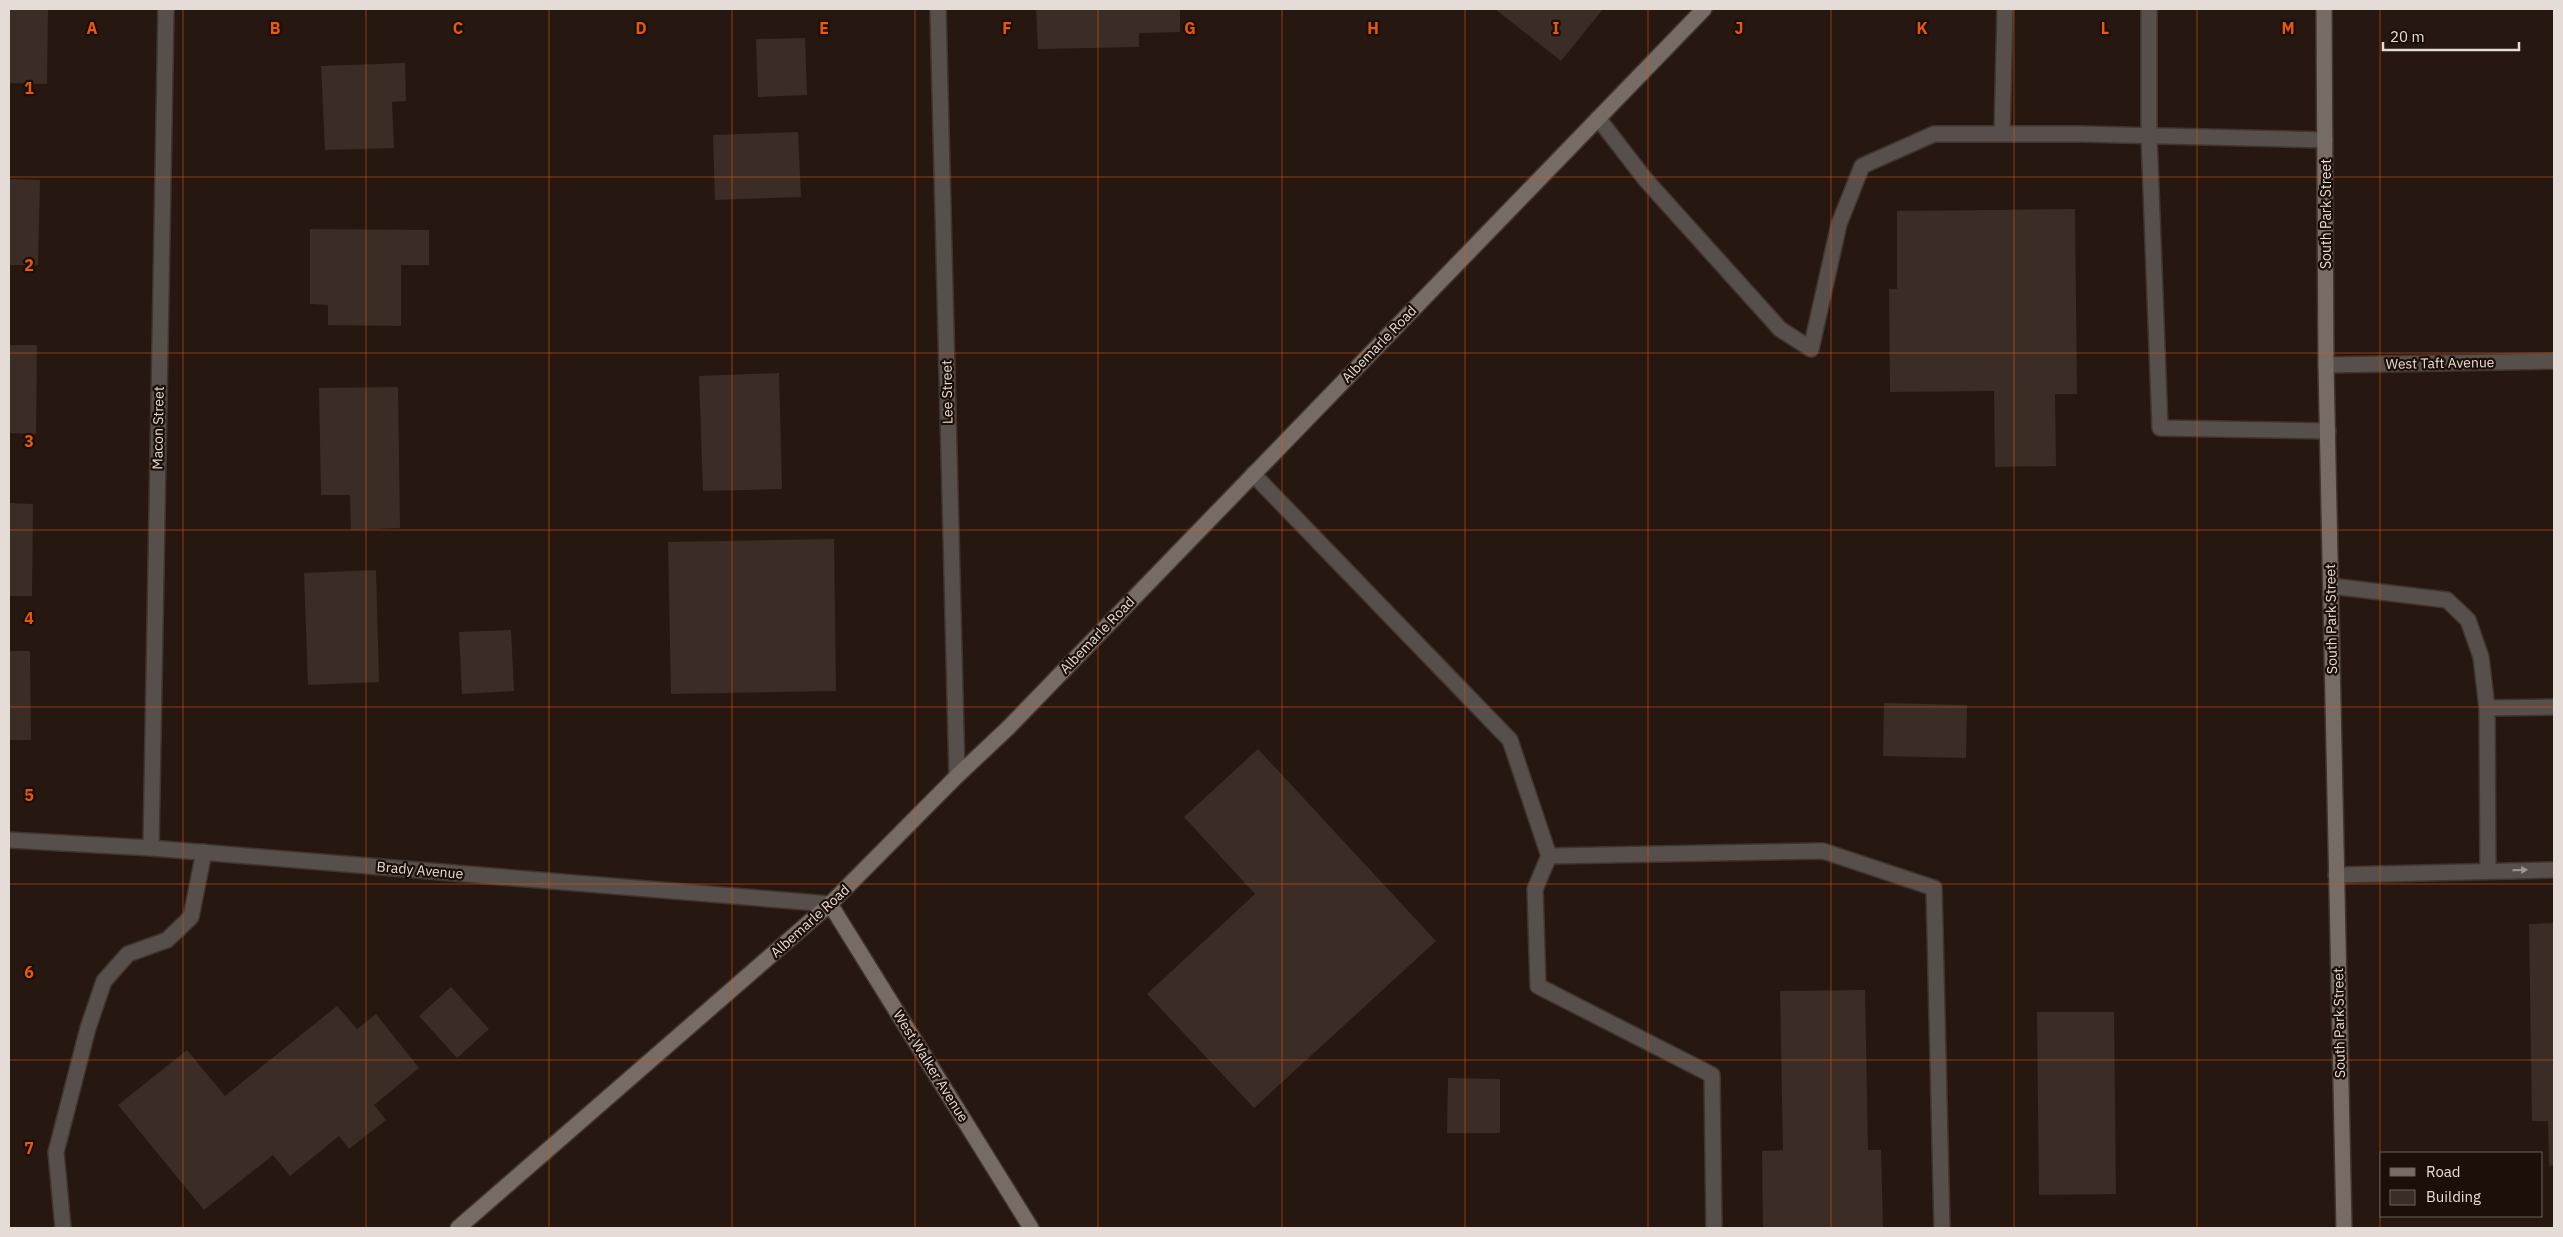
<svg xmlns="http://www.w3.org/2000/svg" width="2563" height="1237" viewBox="0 0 2563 1237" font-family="'IBM Plex Sans',sans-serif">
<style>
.building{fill:#3b2d25}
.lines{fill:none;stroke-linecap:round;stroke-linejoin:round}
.lane-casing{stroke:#41332d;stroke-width:18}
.street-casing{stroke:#41332d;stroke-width:18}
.secondary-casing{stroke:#41332d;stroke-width:18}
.lane{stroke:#564f4b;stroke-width:15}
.street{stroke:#564f4b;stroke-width:15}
.secondary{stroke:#776b65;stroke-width:15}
.oneway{fill:#9e9691}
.grid{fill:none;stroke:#e8590c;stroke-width:1;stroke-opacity:0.55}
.labels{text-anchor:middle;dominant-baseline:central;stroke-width:4.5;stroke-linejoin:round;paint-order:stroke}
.street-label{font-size:14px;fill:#e6dcd7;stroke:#1c0f08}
.grid-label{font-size:16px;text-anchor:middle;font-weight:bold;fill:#e8590c;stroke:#1c0f08;stroke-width:4.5;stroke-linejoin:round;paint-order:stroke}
</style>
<rect width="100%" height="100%" fill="#261811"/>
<path class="building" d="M9 9H48L47 84 9 83Z
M1036 9H1180V32L1139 33V47L1038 49Z
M1495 9H1603L1561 61Z
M805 38 807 95 758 97 756 39Z
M405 63 406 101 392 102 394 148 325 150 321 66Z
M798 132 801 197 715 200 713 135Z
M9 179 40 180 38 265H9Z
M2075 209 2077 394H2055L2056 466 1995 467 1994 391 1890 392 1889 289H1897V211Z
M310 229 429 230V265H401V326L328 325V305L310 304Z
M9 345H37L36 434 9 433Z
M779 373 782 489 703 491 699 376Z
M398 387 400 528 351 530 350 495H321L319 388Z
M9 503 33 504 32 596H9Z
M834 539 836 691 671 694 668 542Z
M376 570 379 682 308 685 304 573Z
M511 630 514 691 462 694 459 632Z
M9 651H30L31 740H9Z
M1884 703 1967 705 1966 758 1883 756Z
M1258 749 1436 941 1254 1108 1147 994 1255 894 1184 817Z
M2554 923V1165L2549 1166 2548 1121H2532L2529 924Z
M451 987 489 1029 457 1058 419 1016Z
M1865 990 1868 1150H1881L1883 1228H1763L1762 1151 1783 1150 1780 991Z
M337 1006 357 1029 376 1014 419 1068 374 1105 386 1120 349 1149 339 1136 290 1176 273 1155 204 1210 118 1105 187 1050 225 1096Z
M2037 1012H2114L2116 1194 2039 1195Z
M1448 1078 1500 1079V1133H1447Z"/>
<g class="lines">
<g class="lane-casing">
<path id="lane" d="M2149 9V136L2160 428 2328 431
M1598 118 1645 179 1780 329 1811 349 1839 224 1862 166 1934 134H2081L2325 140
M2002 134 2005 9
M1253 474 1510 740 1549 856
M2331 586 2447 600 2468 620 2481 657 2487 708 2554 707
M2487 708 2488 871
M2336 875 2551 870
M63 1228 56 1152 88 1028 104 981 128 954 167 940 191 917 204 852
M1714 1228 1712 1075 1538 986 1535 889 1549 856 1823 851 1934 888 1942 1228"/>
</g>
<g class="street-casing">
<path id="street" d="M938 9 957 776
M2326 365 2554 361
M9 840 151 848 830 904
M151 848 166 9"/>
</g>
<g class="secondary-casing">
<path id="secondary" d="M2324 9 2326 365 2344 1228
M830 904 1031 1228
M458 1228 830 904 957 776 1008 728 1704 9"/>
</g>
<use href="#lane" class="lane"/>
<use href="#street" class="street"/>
<use href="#secondary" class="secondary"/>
</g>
<defs><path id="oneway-solid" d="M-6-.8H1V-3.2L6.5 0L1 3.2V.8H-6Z" transform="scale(1.25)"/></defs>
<use class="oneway" href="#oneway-solid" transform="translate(2520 870) rotate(-1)"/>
<path class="grid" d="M183 9V1228M366 9V1228M549 9V1228M732 9V1228M915 9V1228M1098 9V1228M1282 9V1228M1465 9V1228M1648 9V1228M1831 9V1228M2014 9V1228M2197 9V1228M2380 9V1228M9 177H2554M9 353H2554M9 530H2554M9 707H2554M9 884H2554M9 1060H2554"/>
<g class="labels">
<g class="street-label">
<text transform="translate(2326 214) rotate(-90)">South Park Street</text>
<text transform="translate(1379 344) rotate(-46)">Albemarle Road</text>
<text transform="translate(2440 363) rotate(-1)">West Taft Avenue</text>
<text transform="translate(947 392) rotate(-91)">Lee Street</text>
<text transform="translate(158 428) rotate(-89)">Macon Street</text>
<text transform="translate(2331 619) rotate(-91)">South Park Street</text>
<text transform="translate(1097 635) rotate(-46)">Albemarle Road</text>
<text transform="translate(420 870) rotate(5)">Brady Avenue</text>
<text transform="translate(810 921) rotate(-42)">Albemarle Road</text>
<text transform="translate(2339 1023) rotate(-91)">South Park Street</text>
<text transform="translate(931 1066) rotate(58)">West Walker Avenue</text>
</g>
</g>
<g class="grid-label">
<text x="92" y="34">A</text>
<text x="275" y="34">B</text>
<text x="458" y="34">C</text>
<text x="641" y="34">D</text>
<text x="824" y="34">E</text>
<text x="1007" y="34">F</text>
<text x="1190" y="34">G</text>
<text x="1373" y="34">H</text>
<text x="1556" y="34">I</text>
<text x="1739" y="34">J</text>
<text x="1922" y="34">K</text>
<text x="2105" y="34">L</text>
<text x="2288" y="34">M</text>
<text x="29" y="94">1</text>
<text x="29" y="271">2</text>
<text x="29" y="447">3</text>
<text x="29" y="624">4</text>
<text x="29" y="801">5</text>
<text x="29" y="978">6</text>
<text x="29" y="1154">7</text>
</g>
<rect width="2563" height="1237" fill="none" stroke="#e6dcd7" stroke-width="20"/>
<rect x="2380" y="1152" width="162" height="65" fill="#1c0f08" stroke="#6d615b"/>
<rect x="2390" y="1168" width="25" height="8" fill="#776b65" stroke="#6d615b"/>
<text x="2426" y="1177" font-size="15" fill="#e6dcd7">Road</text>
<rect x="2390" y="1190" width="25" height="15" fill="#3b2d25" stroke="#6d615b"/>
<text x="2426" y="1202" font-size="15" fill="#e6dcd7">Building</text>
<path d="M2383 42v8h136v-8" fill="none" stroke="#e6dcd7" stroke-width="2.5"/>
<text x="2390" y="42" font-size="15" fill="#e6dcd7" stroke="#1c0f08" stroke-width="4" paint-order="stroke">20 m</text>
</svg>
